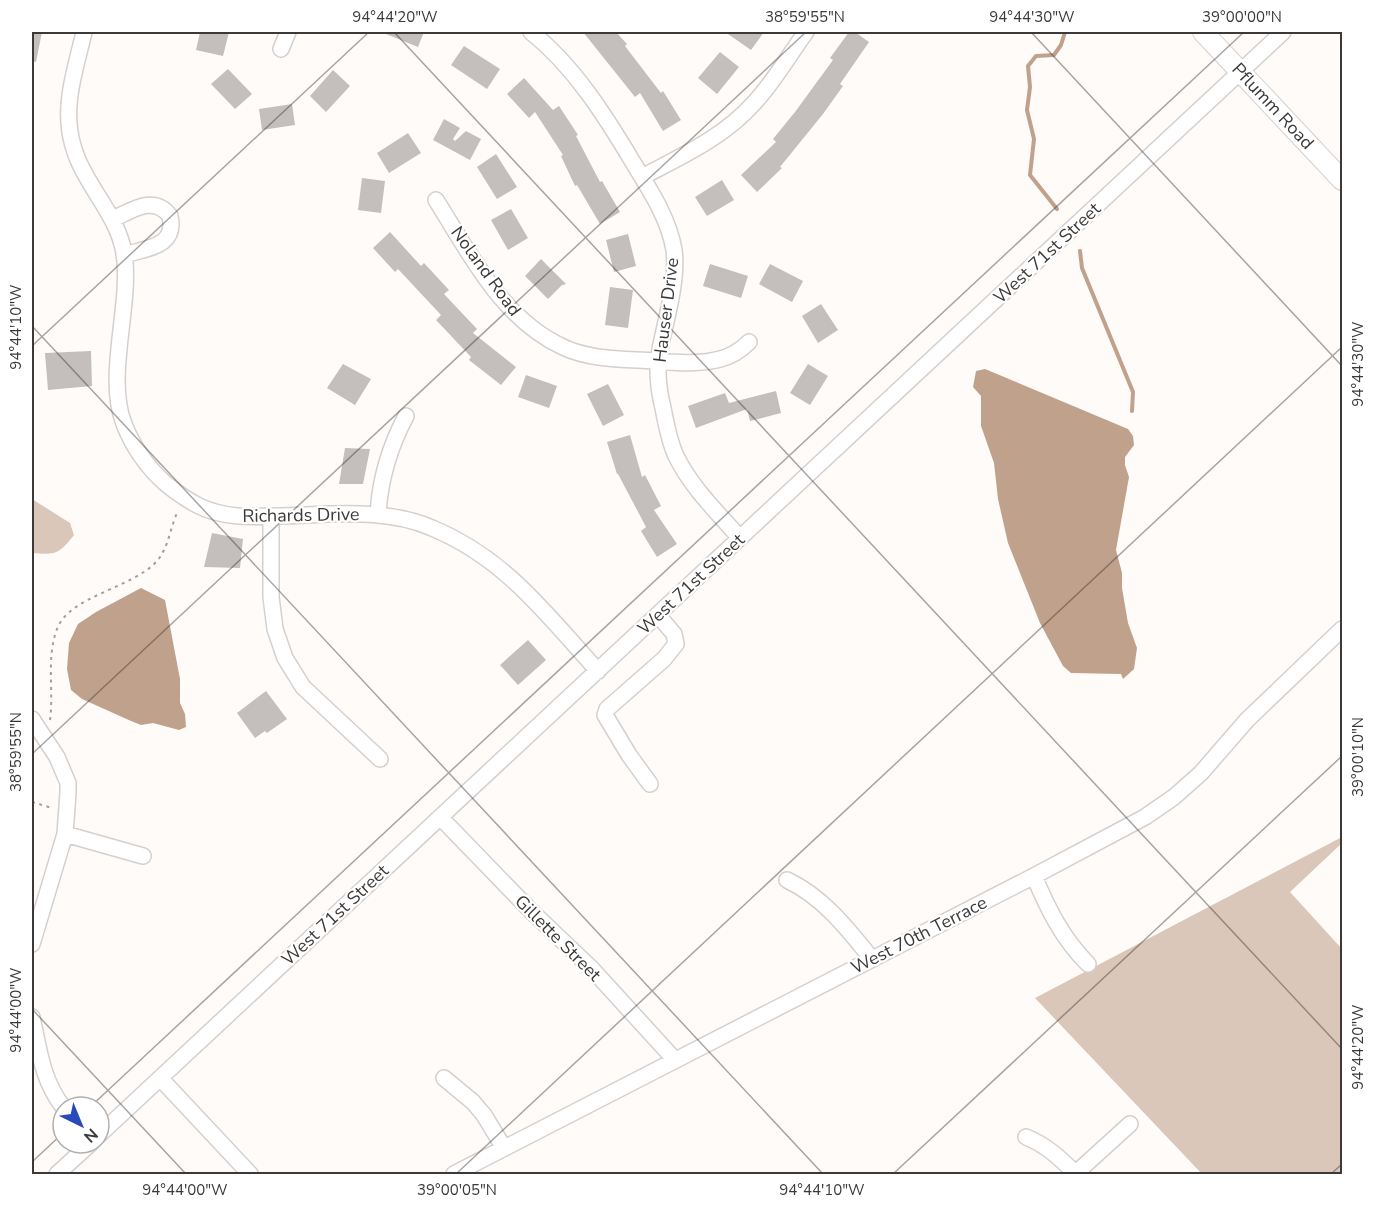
<svg xmlns="http://www.w3.org/2000/svg" width="1374" height="1206" viewBox="0 0 1374 1206" font-family="'Nunito Sans',sans-serif">
<style>
.green{fill:#dbc7b9}
.water{fill:#c0a18c}
.lines{fill:none;stroke-linecap:round;stroke-linejoin:round}
.stream{stroke:#c0a18c;stroke-width:4}
.building{fill:#c4bfbc}
.minor-casing{stroke:#d5d0cd;stroke-width:18}
.major-casing{stroke:#d5d0cd;stroke-width:22}
.path{stroke:#a19e9c;stroke-width:2;stroke-dasharray:3 4.5;stroke-linecap:butt}
.minor{stroke:#fff;stroke-width:15}
.major{stroke:#fff;stroke-width:20}
.ticks{fill:none;stroke:#3c3a39;stroke-width:1.5;stroke-opacity:0.45}
.labels{text-anchor:middle;dominant-baseline:central;stroke-width:4.5;stroke-linejoin:round;paint-order:stroke}
.street-label{font-size:18px;fill:#3c3a39;stroke:#fff}
.neatline{fill:none;stroke:#3c3a39;stroke-width:2}
.ticks-label{font-size:15px;text-anchor:middle;fill:#3c3a39}
</style>
<rect width="100%" height="100%" fill="#fffbf8"/>
<path class="green" d="M32 499 70 523 74 535C59 554 56 555 32 553Z
M1342 837V843L1290 892 1342 949V1174H1202L1035 998Z"/>
<path class="water" d="M985 369 1128 429 1133 436 1134 445 1125 457V465L1129 477 1116 550 1122 573V588L1128 623 1137 648 1134 669 1123 679 1121 674 1071 673 1063 666 1040 623 1008 543 998 499 994 463 981 426V396L973 387 976 371Z
M141 588 165 600 180 679V703L185 714 186 727 179 730 153 723 141 725 131 721 82 699 71 690 67 669 69 643 78 624 96 612Z"/>
<g class="lines">
<path class="stream" d="M1057 209 1030 175 1034 139 1027 110 1030 87 1028 66 1036 56 1054 55 1061 45 1065 32
M1080 251 1082 268 1133 392 1132 411"/>
</g>
<path class="building" d="M32 32H42L36 62 32 61Z
M200 32H229L223 56 196 50Z
M381 32H424L418 47Z
M583 32H616L627 44 625 46 661 93 663 91 681 120 663 131 640 93 635 97Z
M725 32H764L751 50Z
M849 32H855L869 42 840 84 843 86 823 114 780 167 782 168 757 192 741 175 776 142 773 139 795 112 833 60 830 58Z
M464 46 500 69 487 89 451 65Z
M720 52 739 67 717 94 698 78Z
M228 69 252 94 235 109 211 84Z
M333 70 350 86 326 112 310 96Z
M524 78 553 110 559 106 578 135 576 136 600 182 602 181 620 212 600 224 577 185 575 186 561 156 563 155 535 112 529 118 507 94Z
M292 104 295 125 262 130 259 109Z
M444 119 460 128 453 139 455 141 466 131 481 139 470 160 433 140Z
M408 133 421 153 389 173 377 153Z
M496 154 517 187 497 199 477 167Z
M362 178 385 181 381 213 358 210Z
M722 180 734 200 707 216 695 197Z
M511 209 528 238 508 250 491 220Z
M390 232 421 266 424 263 449 290 444 294 477 329 473 333 516 367 501 385 469 360 471 357 436 320 441 315 398 269 395 272 373 248Z
M628 234 636 266 614 272 606 240Z
M541 259 566 284 562 285 548 299 525 276Z
M710 264 748 276 741 298 703 286Z
M770 264 803 281 792 302 759 284Z
M610 287 633 290 628 328 605 325Z
M821 304 838 330 818 343 802 316Z
M91 351 92 386 48 390 45 353Z
M343 364 371 379 355 405 327 388Z
M808 364 828 376 810 405 790 393Z
M526 375 557 386 549 408 518 397Z
M608 384 624 415 603 426 587 394Z
M776 391 781 413 750 421 747 409 696 428 688 406 725 393 729 403Z
M630 435 642 477 645 475 661 506 654 510 677 544 657 557 641 531 646 527 618 474H617L607 442Z
M345 448 370 449 363 484H339Z
M212 533 243 539 240 568 204 567Z
M528 640 546 660 518 685 500 665Z
M266 691 287 719 267 733 265 731 255 738 237 713Z"/>
<g class="lines">
<g class="minor-casing">
<path id="minor" d="M84 32C72 84 56 123 85 174 99 200 119 223 124 253 132 304 105 376 124 424 133 447 148 468 166 484 176 492 187 500 199 506 224 518 249 517 276 516 327 515 384 507 432 528 505 558 546 614 598 671
M531 32C574 66 606 117 634 164 650 190 669 219 674 250 678 280 666 319 660 349 656 369 658 388 663 408 666 423 669 441 676 456 691 487 717 512 740 538
M281 49 288 32
M642 177C682 156 724 137 754 103 774 82 789 55 806 32
M436 200C470 254 502 319 563 347 590 360 625 359 654 361 678 363 713 366 735 353 740 350 745 346 749 342
M113 219C131 211 154 194 170 216 177 247 147 248 124 255
M378 514C380 479 389 448 406 416
M271 516V597L275 629 285 658 303 687 380 759
M32 719 57 757 68 783V793L65 834 32 944
M650 784 629 755 605 715 607 709 664 659 676 644 674 634 658 615
M440 817 530 910 592 969 675 1060
M65 834 143 856
M1034 876C1048 909 1062 938 1088 964
M787 880C823 897 847 928 872 959
M32 1017C39 1049 42 1080 63 1107
M160 1078 250 1174
M444 1078 473 1102 484 1115 504 1148
M99 1135 1283 32
M1026 1137C1046 1145 1060 1158 1076 1174
M57 1174 91 1143
M454 1174 1034 876 1145 817 1174 797 1201 773 1247 720 1342 629
M1075 1174 1130 1124"/>
</g>
<g class="major-casing">
<path id="major" d="M1203 32 1342 180"/>
</g>
<path class="path" d="M50 720C54 690 46 658 57 629 69 596 133 588 157 561 169 547 170 527 178 511
M32 802 52 808"/>
<use href="#minor" class="minor"/>
<use href="#major" class="major"/>
</g>
<path class="ticks" d="M394 32 1342 1049M1031 32 1342 366M32 326 823 1174M32 346 369 32M32 754 806 32M32 1009 186 1174M90 1107 1244 32M32 1162 63 1133M456 1174 1342 347M893 1174 1342 756M1331 1174 1342 1164"/>
<g class="labels">
<g class="street-label">
<text transform="translate(1273 106) rotate(47)">Pflumm Road</text>
<text transform="translate(1047 253) rotate(-43)">West 71st Street</text>
<text transform="translate(486 271) rotate(54)">Noland Road</text>
<text transform="translate(666 310) rotate(-83)">Hauser Drive</text>
<text transform="translate(301 515) rotate(-1)">Richards Drive</text>
<text transform="translate(691 584) rotate(-43)">West 71st Street</text>
<text transform="translate(335 915) rotate(-43)">West 71st Street</text>
<text transform="translate(919 935) rotate(-27)">West 70th Terrace</text>
<text transform="translate(558 938) rotate(45)">Gillette Street</text>
</g>
</g>
<rect width="1374" height="1206" fill="none" stroke="#ffffff" stroke-width="66"/>
<g transform="translate(81 1125) rotate(137)"><circle r="28" fill="#ffffff" stroke="#b1b0b0" stroke-width="1.5"/>
<path d="M0-4.5L10 22L0 15L-10 22Z" fill="#294aba"/>
<text y="-9" font-size="16" font-weight="bold" text-anchor="middle" fill="#3c3a39">N</text>
</g>
<rect x="33" y="33" width="1308" height="1140" class="neatline"/>
<g class="ticks-label">
<text x="395" y="22">94°44'20"W</text>
<text x="805" y="22">38°59'55"N</text>
<text x="1032" y="22">94°44'30"W</text>
<text x="1242" y="22">39°00'00"N</text>
<text transform="translate(16 327) rotate(-90)" y="5">94°44'10"W</text>
<text transform="translate(1358 364) rotate(-90)" y="5">94°44'30"W</text>
<text transform="translate(16 752) rotate(-90)" y="5">38°59'55"N</text>
<text transform="translate(1358 757) rotate(-90)" y="5">39°00'10"N</text>
<text transform="translate(16 1010) rotate(-90)" y="5">94°44'00"W</text>
<text transform="translate(1358 1047) rotate(-90)" y="5">94°44'20"W</text>
<text x="185" y="1195">94°44'00"W</text>
<text x="457" y="1195">39°00'05"N</text>
<text x="822" y="1195">94°44'10"W</text>
</g>
</svg>
